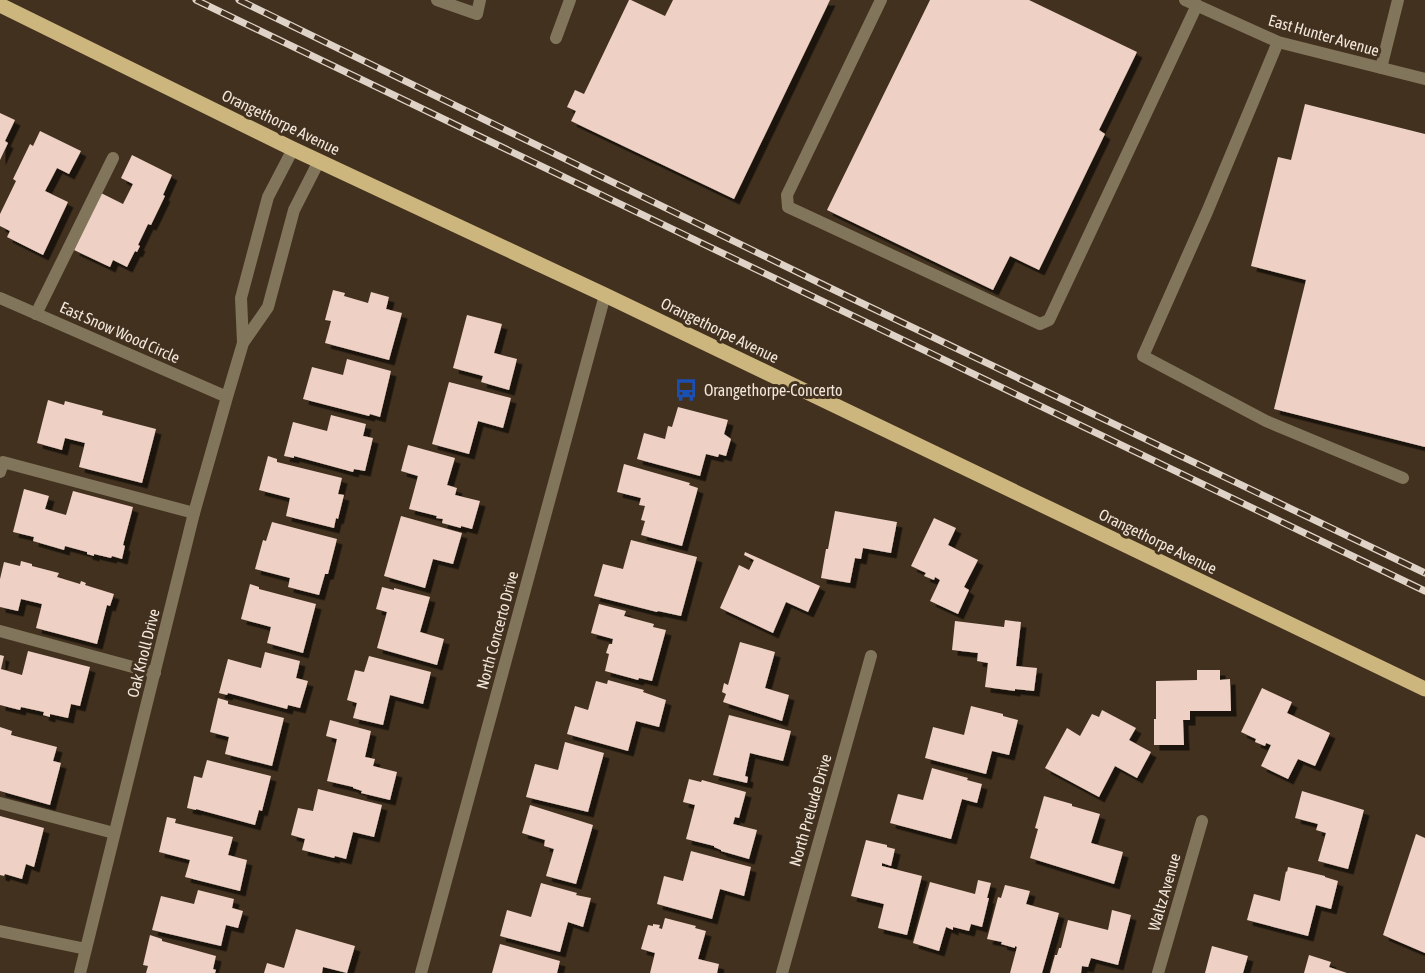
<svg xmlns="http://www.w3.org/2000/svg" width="1425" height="973" viewBox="0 0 1425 973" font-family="'Asap Condensed',sans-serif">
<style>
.building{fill:#efd0c4;filter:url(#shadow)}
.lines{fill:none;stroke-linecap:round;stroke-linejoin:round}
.lane{stroke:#81765b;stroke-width:12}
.street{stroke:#81765b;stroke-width:12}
.primary{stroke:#cdb57e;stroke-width:15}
.rail-casing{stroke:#dfd3c8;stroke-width:7}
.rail{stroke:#42311f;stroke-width:4.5;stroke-dasharray:14;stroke-linecap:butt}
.labels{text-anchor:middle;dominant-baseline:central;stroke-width:6;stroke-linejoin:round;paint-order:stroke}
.street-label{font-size:16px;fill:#f2e7dc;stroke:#42311f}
.poi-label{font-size:16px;fill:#f2e7dc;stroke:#42311f;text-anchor:start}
</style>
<defs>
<filter id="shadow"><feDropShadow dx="5.5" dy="5.5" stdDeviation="0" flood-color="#0009"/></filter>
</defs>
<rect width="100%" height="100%" fill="#42311f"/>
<path class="building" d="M629 0H631L665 16 673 0H830L734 199 571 121 576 111 567 107 575 90 584 94Z
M930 0H1029L1137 52 1099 130 1105 134 1039 270 1010 256 993 290 827 210Z
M1305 104 1425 134V447L1274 409 1306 280 1251 266 1278 157 1291 160Z
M0 113 15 120 5 141 8 143 0 160Z
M40 131 81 151 69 174 57 168 45 191 68 202 43 255 7 237 10 231 0 226V214L16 181 13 179 30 144 33 146Z
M132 155 172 175 163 195 165 196 151 225 148 224 138 245 140 246 137 252 135 251 127 267 113 260 110 267 74 250 101 193 123 204 133 184 121 178Z
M333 290 345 293 344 296 368 303 371 292 389 297 386 309 402 313 389 360 325 343 331 321 325 320Z
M467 315 502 324 494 353 517 359 509 390 481 382 483 376 453 368Z
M347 359 391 371 380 417 370 414 369 416 303 399 312 367 343 375Z
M449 382 511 398 503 428 478 421 469 454 432 444Z
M48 400 64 405 65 401 103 411 102 415 156 429 142 483 79 467 85 443 65 438 62 450 37 443Z
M678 407 728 420 724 434 731 439 726 456 719 454 718 457 706 454 700 476 637 459 644 433 665 439 668 426 672 427Z
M331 415 366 424 363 436 373 438 365 471 354 469 353 472 294 456V458L284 456 293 422 327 431Z
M408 445 455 458 447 485 457 488 455 495 480 501 472 529 461 526V528L442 523 443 519 436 518 437 516 409 509 418 476 401 471Z
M268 456 277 459V462L342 478 338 494 344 495 338 519 336 518 334 528 286 516 290 498 259 490Z
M624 464 690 483 689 485 698 488 682 546 641 535 645 521 641 520 645 506 639 505 641 498 617 492Z
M24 489 49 496 45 509 66 515 73 491 133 507 123 545 125 546 122 559 112 556 111 558 94 554V556L87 554V552L65 546 64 550 33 541 34 537 13 532Z
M835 511 897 522 891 553 863 548 861 559 855 558 850 583 821 578 826 549H828Z
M401 516 462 533 453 564 433 559 425 588 384 576Z
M934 518 956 528 948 545 978 560 964 587 969 590 958 614 930 601 940 580 935 577 934 580 924 576 926 573 911 566Z
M272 522 337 539 328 574H325L319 595 288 587 290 578 255 569 263 540 266 541Z
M631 540 697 557 681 616 658 611 657 612 594 596 603 564 623 569Z
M745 552 820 586 808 612 786 602 773 633 720 608 739 565 749 570 754 560 744 555Z
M21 561 32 564V566L59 573 57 577 80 584 81 581 86 583 85 585 114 594 110 606 107 605 97 644 36 628 42 604 21 599 18 611 0 607V579L4 562 20 566Z
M250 584 259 587V589L316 604 303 653 267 643 271 627 241 619Z
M382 587 394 590V588L430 597 420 632 444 639 437 665 377 648 387 612 376 609Z
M599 604 626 611 624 616 654 624 653 627 666 630 652 681 639 678 638 680 605 671 609 654 606 653 609 644H612L613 639 591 633Z
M1005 620 1021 622 1016 666 1037 668 1034 691 1015 689V691L985 687 988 663 977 661 978 653 952 650 955 621 1004 627Z
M740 642 775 652 765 688 789 695 782 721 723 702 726 694 722 692 724 683 728 685Z
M28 651 90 667 80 706 71 704 68 718 50 714V717L43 715 44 712 21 707 20 710 0 705V655L4 656 1 669 22 675Z
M265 652 300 661 296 678 308 681 300 708 288 705 287 709 228 693 227 695 219 693 228 659 261 668Z
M369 656 431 672 423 704 390 695 383 725 353 718 357 703 347 700 355 670 364 672Z
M1197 670H1220V680L1230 679 1231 711H1190V720H1183L1184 745H1154V719H1156V681L1197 680Z
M608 680 644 690 643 692 666 700 659 727 636 721 628 751 567 734 575 706 588 710 596 681 607 684Z
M1262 688 1292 702 1287 713 1330 733 1315 766 1298 759 1288 779 1261 766 1271 745 1266 743 1265 746 1255 742 1256 739 1241 732Z
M218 698 228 701V704L284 718 272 766 225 754 229 737 210 732Z
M971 706 1003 714V716L1018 720 1009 755 992 751 986 774 925 758 933 727 964 735Z
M1102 710 1136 728 1129 740 1151 752 1137 778 1115 766 1099 797 1045 768 1067 728 1080 736 1092 714 1099 717Z
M729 715 791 731 783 761 750 753 745 776 748 777 747 783 713 775Z
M330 720 371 731 365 757 375 759 373 766 397 772 390 800 361 793 362 791 353 788V787L327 781 337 739 326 736Z
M0 727 12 731 11 735 57 747 53 761 61 763 50 805 0 791Z
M565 742 604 753 588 812 526 797 535 764 558 770Z
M207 760 271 776 262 811 259 810 255 825 196 809V810L187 808 194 776 202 778Z
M932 768 968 778 967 780 982 784 977 803 962 799 951 839 890 823 898 794 923 800Z
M689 779 701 782 702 780 746 792 739 818 735 817 733 824 757 830 749 859 721 851V850L714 847V846L686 839 695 805 683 802Z
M318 789 382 805 374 837 353 832 346 859 335 856 334 858 302 850 305 839 291 835 298 808 313 811Z
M1302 791 1364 810 1348 869 1318 861 1326 833 1316 830 1318 824 1295 818Z
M1044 796 1072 804V806L1100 814 1091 843 1123 852 1114 884 1030 858 1038 829 1035 828Z
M530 805 593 825 576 884 546 876 554 849 544 846 545 840 522 833Z
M0 816 44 828 34 867 26 864 22 879 5 874 4 876 0 875Z
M167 817 176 819 175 823 233 837 228 855 247 860 240 891 185 877 190 860 159 852Z
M1416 834 1425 838V953L1383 935Z
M866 840 887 845V847L895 849 891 866 882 863V866L922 876 907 935 878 928 884 904 851 896Z
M691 851 751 867 744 896 720 889 712 919 657 904 664 876 683 881Z
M1288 867 1325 876V877L1338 881 1331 909 1316 905 1308 936 1247 920 1254 894 1280 901 1286 871 1287 872Z
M978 880 991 883 987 898H989L982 927 971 924 969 931 953 927V930L946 927 939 951 913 943 930 882 975 894Z
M541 883 577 893 576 895 591 898 583 927 568 922 560 952 500 936 507 910 531 917Z
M1005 885 1030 891 1026 904 1059 913 1042 973H1010L1017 947 1015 946V948L1001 944 1002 942 987 939 998 897 1001 898Z
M198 890 234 899 232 908 243 911 238 928 226 925 221 946 152 930 161 896 194 904Z
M1112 910 1131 915 1118 965 1091 958 1088 967 1082 966 1081 973H1050L1055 955H1057L1059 948H1061L1068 920 1108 930Z
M665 918 696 926 695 928 706 931 698 959 719 964 717 973H650L655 953 641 949 648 925 653 926V924L660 925 659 928 662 929Z
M296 929 355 946 347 973 323 967 322 973H264L267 963 284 968Z
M150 935 162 939V941L216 956 213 969 216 970 215 973H146L148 966 143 965Z
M500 944 560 961 557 973H492Z
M1212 946 1248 956 1243 973H1205Z
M1309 955 1331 962 1329 967 1347 973H1304Z"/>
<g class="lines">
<path class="lane" d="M437 0 477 14 480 0
M881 0 787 195 788 207 1040 324 1049 320 1197 5
M556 38 570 0
M1278 42 1207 212 1143 356 1266 421 1403 478
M1381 68 1398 0
M36 314 113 158
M0 472 3 462 194 513
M0 631 155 673
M0 803 114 833"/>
<path class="street" d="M1185 0 1278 42 1425 79
M0 298 227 397
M243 343 241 298 268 197 293 149
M0 931 86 949
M80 973 194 513 227 397 243 343 268 307 294 210 319 161
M421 973 605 295
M782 973 871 656
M1158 973 1202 821"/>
<path class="primary" d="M0 5 293 149 605 295 1425 689"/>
<g class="rail-casing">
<path id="rail" d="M196 0 1425 591
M239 0 826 286 1425 573"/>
</g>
<use href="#rail" class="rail"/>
</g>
<defs>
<g id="bus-bare" transform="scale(1.8)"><path d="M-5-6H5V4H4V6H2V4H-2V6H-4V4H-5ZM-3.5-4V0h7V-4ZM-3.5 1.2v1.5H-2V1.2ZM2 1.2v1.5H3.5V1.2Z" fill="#1a4fb4" stroke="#42311f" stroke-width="2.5" paint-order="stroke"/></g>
</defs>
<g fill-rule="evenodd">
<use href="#bus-bare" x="686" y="390"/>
</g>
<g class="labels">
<g class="street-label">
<text transform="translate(1324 35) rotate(16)">East Hunter Avenue</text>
<text transform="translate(281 122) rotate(26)">Orangethorpe Avenue</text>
<text transform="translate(720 330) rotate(26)">Orangethorpe Avenue</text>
<text transform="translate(120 332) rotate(24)">East Snow Wood Circle</text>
<text transform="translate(1158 541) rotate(26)">Orangethorpe Avenue</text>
<text transform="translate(497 630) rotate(-75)">North Concerto Drive</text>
<text transform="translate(143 653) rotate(-76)">Oak Knoll Drive</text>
<text transform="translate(810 810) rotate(-74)">North Prelude Drive</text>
<text transform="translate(1164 892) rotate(-74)">Waltz Avenue</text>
</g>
<g class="poi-label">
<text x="704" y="390">Orangethorpe-Concerto</text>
</g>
</g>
</svg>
